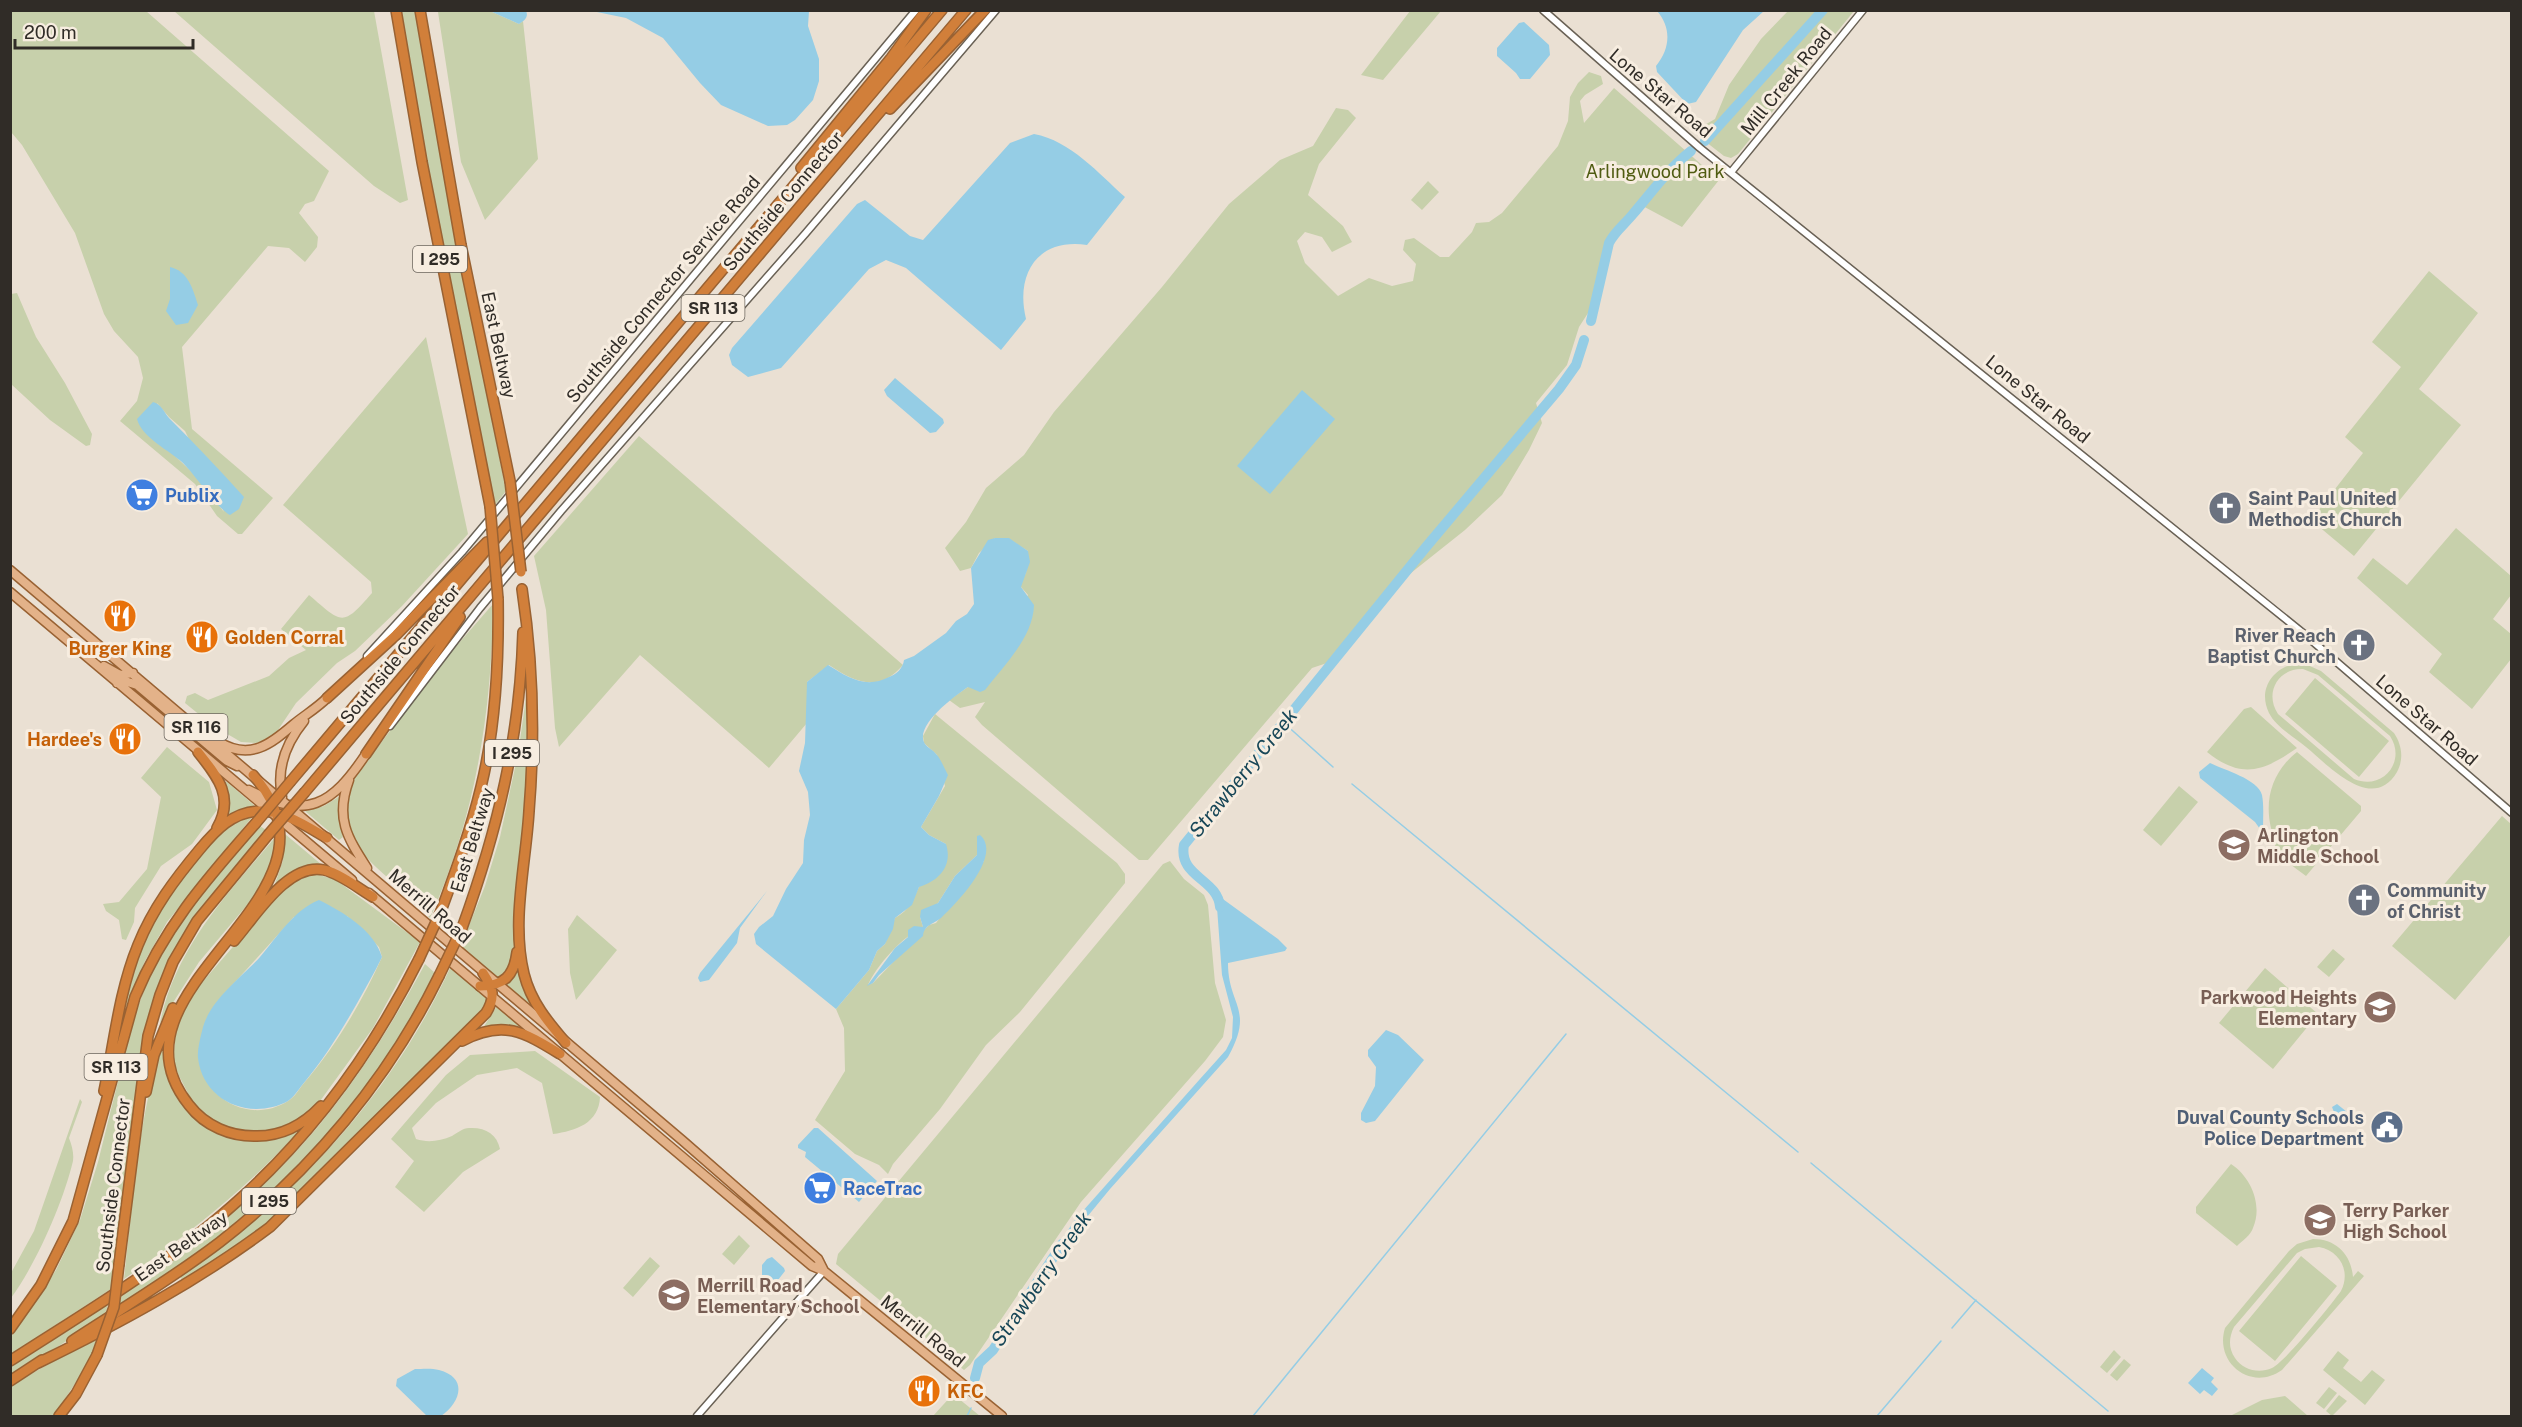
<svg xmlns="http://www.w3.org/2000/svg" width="2522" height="1427" viewBox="0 0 2522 1427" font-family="'Public Sans',sans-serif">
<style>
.green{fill:#c7d0ab;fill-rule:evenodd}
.water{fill:#95cde5}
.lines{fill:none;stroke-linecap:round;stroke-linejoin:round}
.stream{stroke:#95cde5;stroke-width:1.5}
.river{stroke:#95cde5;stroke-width:10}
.minor-casing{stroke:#696155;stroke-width:9}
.major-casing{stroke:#996233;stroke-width:11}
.highway-casing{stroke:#996233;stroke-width:12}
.minor{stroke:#fff;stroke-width:6}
.major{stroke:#e3b289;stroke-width:8}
.highway{stroke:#d17f3a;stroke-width:9}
.highway-bridge-casing{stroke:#996233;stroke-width:12;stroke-linecap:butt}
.highway-bridge{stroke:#d17f3a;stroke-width:9}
.labels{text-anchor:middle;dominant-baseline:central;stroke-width:6;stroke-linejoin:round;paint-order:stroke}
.shield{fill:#f7ede0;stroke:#6c665e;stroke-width:1.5}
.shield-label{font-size:16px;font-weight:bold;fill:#302c27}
.street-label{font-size:18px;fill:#302c27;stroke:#f7ede0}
.park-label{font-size:18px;fill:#505c12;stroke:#f7ede0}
.shop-label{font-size:18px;font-weight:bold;fill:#366cbe;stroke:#f7ede0;text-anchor:start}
.worship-label{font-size:18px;font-weight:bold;fill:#5b616d;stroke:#f7ede0;text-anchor:start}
.food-label{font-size:18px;font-weight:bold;fill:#c56008;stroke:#f7ede0;text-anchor:start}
.education-label{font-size:18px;font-weight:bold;fill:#785e54;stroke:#f7ede0;text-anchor:start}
.service-label{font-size:18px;font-weight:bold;fill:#4e5e75;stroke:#f7ede0;text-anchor:end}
.water-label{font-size:20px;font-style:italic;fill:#174657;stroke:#f7ede0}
</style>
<rect width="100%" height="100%" fill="#eae0d3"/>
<path class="green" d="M448 10 490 11 519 24 523 21 538 159 485 220 461 162 438 12Z
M11 11H146L329 171 314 201 305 204 299 213 318 237 317 247 305 262 289 248 268 246 182 347 192 429 273 498 242 534H238L217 516 195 484 120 421 137 401 143 378 138 357 114 331 104 314 75 233 22 145 11 132ZM157 403 169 417 185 431 224 512 198 478 174 455Z
M174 11H374L408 200 400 203 374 186Z
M400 11H415L454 230 506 491 495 505 431 194Z
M1410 11H1441L1383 80 1361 75Z
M1788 11H1854L1738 154 1731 158 1724 156 1697 135 1701 127 1715 119 1729 85 1761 39Z
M1589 72 1601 76 1603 84 1585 95 1580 101 1584 123 1614 88 1719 180 1682 227 1639 204 1613 232 1605 245 1590 310 1579 327 1567 365 1536 403 1542 423 1529 450 1502 495 1465 530 1382 596 1327 663 1312 668 1148 860H1139L982 725 975 717 985 702 960 708 949 700 968 687 1028 595 1021 587V581L1026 573 1028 551 1009 539 995 538 979 553 971 568 960 571 945 548 966 522 986 488 1024 455 1054 412 1162 287 1229 204 1280 160 1313 146 1336 108 1348 110 1356 118 1319 164 1308 195 1343 226 1352 242 1332 252 1322 237 1305 232 1297 241 1305 263 1338 296 1369 278 1392 286 1413 281 1416 264 1403 250 1405 240 1414 238 1440 257H1449L1472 232 1476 223 1489 222 1502 213 1558 146 1568 121 1570 97 1578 83Z
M1428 181 1439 192 1422 210 1411 200Z
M2429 271 2478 313 2419 389 2461 425 2354 556 2311 520 2363 453 2345 437 2401 367 2372 342Z
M17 293 36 337 65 383 92 434 90 445 86 446 50 420 11 384V294Z
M426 337 468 534 402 606 355 651 337 663 296 703 276 733 258 743 241 742 212 725 185 703 187 696 195 693 208 700 269 676 289 658 306 650 281 629 309 595C342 623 342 628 372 593L371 582 283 505Z
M639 436 903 665C879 693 856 683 829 665L807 682V723L769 768 640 655 559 747 555 728 546 610 534 556Z
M2456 528 2511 576V595L2493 619 2511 634V659L2472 709 2429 672 2442 654 2357 578 2373 558 2407 585Z
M493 604C492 712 475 818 430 918 394 872 325 851 353 780L438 667Z
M2303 663 2321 671 2394 733C2402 745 2404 759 2397 772 2372 814 2328 765 2306 747 2294 737 2276 727 2269 713 2256 687 2277 663 2303 663ZM2303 669 2318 675 2390 736C2407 762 2382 791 2354 779L2278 714C2264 693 2278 668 2303 669Z
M2315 678 2389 741 2359 777 2285 714Z
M528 684 530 751 523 863 512 966 499 980 460 948 485 886 500 837 518 754Z
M2251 707 2297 748C2264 771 2242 780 2207 752L2244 709Z
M935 714 1117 863 1125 874V883L1020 1012 986 1045 940 1109 893 1164 888 1174 879 1165 855 1154 815 1120 845 1071 844 1028 836 1009 869 970 877 951 885 944 895 918C910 910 913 899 920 885 928 871 938 858 946 844L929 835 921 827 945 786 937 755 924 743 923 736ZM977 836 984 861 936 923 929 925 873 983 868 985C875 967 904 935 923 927L920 917 938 903 955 876 977 855Z
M167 747 209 782 217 810 192 844 161 866 135 908 134 922 126 940 122 939 119 920 106 911 103 904 119 902 147 869 161 797 141 778Z
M2297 752 2361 806V811L2306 876C2297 869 2283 861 2278 851 2273 844 2273 836 2271 828 2264 798 2273 771 2297 752Z
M225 782H227L255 806 228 815 230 801Z
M2179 786 2198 802 2161 846 2143 830Z
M340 796 339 817 343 837 339 840 305 811 324 806Z
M253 816 167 922 145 961 123 1014C132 951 164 896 206 850 220 834 231 820 253 816Z
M2502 816 2511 824V934L2455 1000 2392 946Z
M260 826 266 830C210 896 169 943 146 1028L111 1289 11 1354V1337L56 1270 80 1220 98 1162 134 1017 151 972 162 950 190 908Z
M285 834 322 865 277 886 275 884 283 860Z
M277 835 274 859 253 898 199 962 160 1023C176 946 228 894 277 835Z
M1170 861 1184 879 1204 895 1208 905 1215 983 1226 1020 1223 1037 1205 1061 1081 1202 970 1365 964 1370 836 1264 838 1254 1163 864Z
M313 873 336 880 420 942 373 1028 315 1108 301 1120 273 1132 241 1133 217 1124 196 1109 173 1064 176 1026 186 1005 199 986 283 889 294 879ZM347 916 379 947 382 957C362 1002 336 1046 304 1083 299 1089 295 1097 288 1101 264 1116 236 1112 216 1093L217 1002 294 917Z
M577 915 617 950 576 1000 570 973 568 929Z
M2333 949 2345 959 2329 977 2317 967Z
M425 964 435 973C396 1054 339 1136 271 1195 224 1236 172 1270 119 1305L121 1292C160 1263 201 1236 239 1205 317 1143 378 1051 425 964Z
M451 966 489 998 488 1007 271 1223 184 1282 180 1277C295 1198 393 1094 451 966Z
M518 967 537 1011 503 985 514 977Z
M2265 968 2318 1014 2273 1069 2219 1023Z
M497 1006 523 1027 483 1028Z
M166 1041 167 1065 173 1088 187 1108 212 1129 286 1135 300 1130C247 1188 188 1235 124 1279 133 1200 138 1118 163 1042Z
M535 1051 600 1097C599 1123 576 1131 553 1134L542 1083 517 1068 477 1075 436 1103 412 1128 416 1139C428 1143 440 1141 452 1136 457 1133 463 1128 469 1128 485 1127 497 1134 500 1149L463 1172 424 1212 395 1187 414 1161 391 1139 446 1075 470 1055Z
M80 1099 82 1102 69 1138C72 1146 74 1153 73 1161 63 1203 36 1264 11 1298V1273L34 1231Z
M2231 1164C2251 1177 2263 1205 2253 1228 2251 1235 2242 1241 2237 1246L2196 1213V1207Z
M739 1235 750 1246 734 1265 722 1254Z
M2313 1239C2336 1239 2351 1254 2353 1277L2358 1271 2364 1276 2282 1370C2251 1392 2214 1363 2225 1328L2289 1251 2297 1244ZM2319 1247C2340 1251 2351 1271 2341 1291 2330 1306 2286 1361 2272 1368 2259 1374 2243 1370 2235 1358 2228 1348 2229 1337 2234 1327L2297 1253 2305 1249Z
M2301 1256 2337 1286 2275 1361 2239 1331Z
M650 1257 660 1266 633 1297 623 1288Z
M109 1300 105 1316 11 1377V1365Z
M99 1336 87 1365 54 1416H11V1385Z
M2114 1350 2121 1357 2107 1373 2100 1367Z
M2338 1351 2349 1360 2343 1368 2361 1382 2372 1370 2385 1380 2365 1405 2323 1370Z
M2124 1359 2131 1365 2117 1381 2110 1375Z
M2329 1387 2337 1393 2324 1409 2316 1403Z
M953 1394 980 1416H933Z
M2339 1395 2347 1401 2332 1416 2326 1411Z
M2285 1396 2308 1416H2230L2262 1400Z"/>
<path class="water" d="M490 11H526C529 17 524 21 519 24Z
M592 11H809L808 26 819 59V81L813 100 795 120 787 125 768 126 721 105 700 83 663 38 626 18Z
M1657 11H1764L1743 30 1696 102 1687 104 1657 72 1656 66C1670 49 1672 28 1657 11Z
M1524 22 1549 45 1550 55 1530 79H1520L1516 73 1497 56V48L1519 23Z
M1034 134C1071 141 1098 173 1125 197L1087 245C1038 238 1015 273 1026 319L1001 350 906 268 886 260 869 269 781 368 748 377 732 365 729 355 732 348 857 204 865 200 910 236 923 240 1010 143Z
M170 267C188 271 193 289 198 305L188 323 176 325 166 311 170 299Z
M895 378 943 419 944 423 936 432 930 433 887 396 884 390Z
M1302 390 1335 419 1270 494 1237 466Z
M153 402C161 404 164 412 169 418 195 444 220 470 244 497L239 509 230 515C219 510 196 476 183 463 169 450 142 438 137 419Z
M995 538H1009L1028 551 1030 562 1021 587 1034 605C1033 638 1004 665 985 690L980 692 968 687C956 695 913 726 925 744 928 748 933 750 936 754 941 759 944 768 948 775L939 796 921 827 929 835 946 844C953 866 939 881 919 887L912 905 895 918 893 929 885 944 877 951 869 970 836 1009 756 944 754 934 759 927 773 916 786 889 803 863 804 840 810 815 808 792 799 771 805 743 807 682 828 665C849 678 866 689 889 677 897 674 903 668 904 660L914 656 946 633 956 621 967 614 974 604 971 568 988 540Z
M2210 763C2224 770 2258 779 2262 795 2264 805 2263 818 2263 829H2260L2255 822 2200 778 2199 772Z
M980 835C1003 855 957 903 942 917 935 924 924 924 923 936L879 975 873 983 867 986 895 948 908 937V930L914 926 923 927 920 917 921 910 938 903 955 876 977 855V836Z
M767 891 740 928 737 943 709 980 700 982 698 978 700 973Z
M1216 894 1278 939 1287 948 1285 951 1228 963C1228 1006 1255 1009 1228 1057L1110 1189 1055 1256 1059 1244 1074 1221 1200 1079 1226 1050 1232 1038 1233 1017 1222 975Z
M319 900C343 912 374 930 382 957L376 969C354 1009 333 1048 303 1084 298 1090 294 1097 288 1101 251 1121 203 1102 198 1058 197 1050 201 1035 203 1027 211 999 242 977 260 957 277 937 294 910 319 900Z
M1386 1030 1398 1035 1424 1060 1375 1121 1366 1123 1361 1120V1113L1375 1086 1376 1067 1368 1056V1050Z
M2337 1104 2347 1112 2345 1119 2342 1120 2334 1112 2332 1107Z
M814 1128H818L877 1181 859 1202 805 1157 806 1152 798 1148V1145Z
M772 1257 784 1268 785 1271 771 1289 767 1290 762 1284V1265L767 1259Z
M2202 1368 2214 1378 2211 1382 2218 1389 2212 1396 2204 1390 2200 1394 2188 1383Z
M415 1369C422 1369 432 1368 439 1370 469 1378 460 1403 441 1416H427L396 1386 397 1379Z"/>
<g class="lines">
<path class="stream" d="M1284 723 1333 767
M1352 784 1798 1152
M1811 1163 2108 1411
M1952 1328 1976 1300
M967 1416 971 1408
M1253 1416 1566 1034
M1877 1416 1941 1341"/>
<path class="river" d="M1705 141 1823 10
M1591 321 1609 243C1615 231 1625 224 1633 214 1652 192 1668 169 1691 151
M1220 907C1218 879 1178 877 1184 845L1426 547 1559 389 1576 365 1584 340
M975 1378 979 1363 993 1350 1062 1244"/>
<g class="minor-casing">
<path id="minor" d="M1543 10 1700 148 2303 633 2512 813
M1732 171 1863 10
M367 656 462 552 916 10
M390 726 480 608 561 511 805 234 996 10
M697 1416 824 1271"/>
</g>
<g class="major-casing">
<path id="major" d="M10 570 683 1141 818 1259 824 1271
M10 592 352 880
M104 666 120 675 133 673
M117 683 125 681 137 685 227 761 237 766
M219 742C250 761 271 744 294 724 305 715 317 708 327 698
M349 780C335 818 347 837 367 868
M249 790C307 821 332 805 366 754
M282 797C276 768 286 743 304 721
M369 893 812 1266 824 1271 1002 1416"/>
</g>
<g class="highway-casing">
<path id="highway" d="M396 10 422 162 490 506
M420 10 461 245 510 481
M890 109 985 10
M801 168 891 58 926 10
M522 589C533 662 535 738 529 811 526 863 511 922 524 974 531 1002 548 1022 566 1043
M327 698 396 635 487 542
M198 752C217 776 235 797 217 828
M366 754 460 617
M253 775C363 898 94 986 189 1105 205 1126 231 1137 257 1136 282 1136 304 1124 321 1106
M291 781 942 10
M305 792 966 10
M441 911C456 870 471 829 481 787 496 726 499 662 498 599
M462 928C498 829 520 737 523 632
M234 941C255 917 288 862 324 870 341 874 358 888 373 897
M480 986C504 986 514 976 517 952
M462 1041C503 1019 524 1032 560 1054
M104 1091C114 1043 119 991 138 945 153 908 175 879 200 849 215 831 233 811 260 811 285 811 306 826 327 838
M146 1092 154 1055 173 1008
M119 1264 148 1036 160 995 173 962 197 921 268 835
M10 1329 41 1285 73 1221 135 997C164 927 206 880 255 824
M72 1341C121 1309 173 1278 220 1242 311 1171 388 1080 439 976
M10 1361C89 1310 171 1262 241 1198 315 1131 374 1049 419 959
M38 1363C118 1324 198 1281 270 1227L486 1013C496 997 493 988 483 973
M10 1381 42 1360
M59 1416 76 1394 97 1355"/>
</g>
<use href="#minor" class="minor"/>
<use href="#major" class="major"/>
<use href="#highway" class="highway"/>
<g class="highway-bridge-casing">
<path id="highway-bridge" d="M510 481 521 572
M490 506 498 599
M255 824 291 781
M268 835 305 792
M419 959 441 911
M439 976 462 928
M97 1355 114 1307 119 1264"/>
</g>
<use href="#highway-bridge" class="highway-bridge"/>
</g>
<defs>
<g id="supermarket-disc" transform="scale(1.725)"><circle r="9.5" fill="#3f7fe0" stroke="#f7ede0"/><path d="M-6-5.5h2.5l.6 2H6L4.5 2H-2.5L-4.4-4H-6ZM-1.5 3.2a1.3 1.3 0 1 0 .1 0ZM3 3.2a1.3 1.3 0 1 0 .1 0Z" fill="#fff"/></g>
<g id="church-disc" transform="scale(1.725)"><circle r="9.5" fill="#6b7280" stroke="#f7ede0"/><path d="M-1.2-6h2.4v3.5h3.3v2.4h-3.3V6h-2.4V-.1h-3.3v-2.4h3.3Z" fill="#fff"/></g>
<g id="restaurant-disc" transform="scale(1.725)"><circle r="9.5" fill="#e8710a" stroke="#f7ede0"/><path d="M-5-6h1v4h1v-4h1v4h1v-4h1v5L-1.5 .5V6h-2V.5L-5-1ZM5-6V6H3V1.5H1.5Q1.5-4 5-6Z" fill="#fff"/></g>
<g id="school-disc" transform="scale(1.725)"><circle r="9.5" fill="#8d6e63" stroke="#f7ede0"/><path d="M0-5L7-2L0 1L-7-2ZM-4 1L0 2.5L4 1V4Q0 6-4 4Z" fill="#fff"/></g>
<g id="civic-disc" transform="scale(1.725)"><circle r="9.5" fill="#5c6f8a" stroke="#f7ede0"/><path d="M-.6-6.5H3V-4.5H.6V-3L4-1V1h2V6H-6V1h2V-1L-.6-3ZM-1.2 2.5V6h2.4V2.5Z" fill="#fff"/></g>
</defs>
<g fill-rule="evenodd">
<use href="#supermarket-disc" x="142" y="495"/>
<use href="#church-disc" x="2225" y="508"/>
<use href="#restaurant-disc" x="120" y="616"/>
<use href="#restaurant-disc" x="202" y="637"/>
<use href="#church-disc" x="2359" y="645"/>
<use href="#restaurant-disc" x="125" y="739"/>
<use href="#school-disc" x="2234" y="845"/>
<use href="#church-disc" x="2364" y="900"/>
<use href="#school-disc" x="2380" y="1007"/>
<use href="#civic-disc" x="2387" y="1127"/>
<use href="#supermarket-disc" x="820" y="1188"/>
<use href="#school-disc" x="2320" y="1220"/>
<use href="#school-disc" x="674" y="1295"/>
<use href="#restaurant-disc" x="924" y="1391"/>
</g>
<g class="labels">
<g class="shield">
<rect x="413" y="246" width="54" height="26" rx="4.5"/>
<rect x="681.5" y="295" width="63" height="26" rx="4.5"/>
<rect x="164.5" y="714" width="63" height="26" rx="4.5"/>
<rect x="485" y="740" width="54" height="26" rx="4.5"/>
<rect x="84.5" y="1054" width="63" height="26" rx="4.5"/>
<rect x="242" y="1188" width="54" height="26" rx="4.5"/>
</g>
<g class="shield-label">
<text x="440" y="259">I 295</text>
<text x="713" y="308">SR 113</text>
<text x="196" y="727">SR 116</text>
<text x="512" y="753">I 295</text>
<text x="116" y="1067">SR 113</text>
<text x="269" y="1201">I 295</text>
</g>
<g class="street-label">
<text transform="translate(1786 81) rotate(-51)">Mill Creek Road</text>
<text transform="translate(1661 93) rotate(40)">Lone Star Road</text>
<text transform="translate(783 201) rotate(-50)">Southside Connector</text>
<text transform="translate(663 289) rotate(-50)">Southside Connector Service Road</text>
<text transform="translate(499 345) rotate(78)">East Beltway</text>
<text transform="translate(2038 399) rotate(39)">Lone Star Road</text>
<text transform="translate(400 654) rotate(-50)">Southside Connector</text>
<text transform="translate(2427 720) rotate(41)">Lone Star Road</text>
<text transform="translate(472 840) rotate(-73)">East Beltway</text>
<text transform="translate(430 906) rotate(41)">Merrill Road</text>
<text transform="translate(113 1185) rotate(-83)">Southside Connector</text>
<text transform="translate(181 1246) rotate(-35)">East Beltway</text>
<text transform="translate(923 1331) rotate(39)">Merrill Road</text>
</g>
<g class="park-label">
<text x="1655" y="171">Arlingwood Park</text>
</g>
<g class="shop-label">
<text x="165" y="495">Publix</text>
<text x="843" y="1188">RaceTrac</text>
</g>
<g class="worship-label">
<text x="2248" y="498">Saint Paul United<tspan x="2248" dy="21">Methodist Church</tspan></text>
<text x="2336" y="635" text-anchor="end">River Reach<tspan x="2336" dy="21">Baptist Church</tspan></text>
<text x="2387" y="890">Community<tspan x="2387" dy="21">of Christ</tspan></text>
</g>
<g class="food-label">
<text x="225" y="637">Golden Corral</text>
<text x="120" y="648" text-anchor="middle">Burger King</text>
<text x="102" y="739" text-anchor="end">Hardee's</text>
<text x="947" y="1391">KFC</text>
</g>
<g class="education-label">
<text x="2257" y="835">Arlington<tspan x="2257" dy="21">Middle School</tspan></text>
<text x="2357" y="997" text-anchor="end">Parkwood Heights<tspan x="2357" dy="21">Elementary</tspan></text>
<text x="2343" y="1210">Terry Parker<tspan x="2343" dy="21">High School</tspan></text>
<text x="697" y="1285">Merrill Road<tspan x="697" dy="21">Elementary School</tspan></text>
</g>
<g class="service-label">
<text x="2364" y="1117">Duval County Schools<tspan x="2364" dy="21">Police Department</tspan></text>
</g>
<g class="water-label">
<text transform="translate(1243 773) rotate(-51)">Strawberry Creek</text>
<text transform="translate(1041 1279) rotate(-55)">Strawberry Creek</text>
</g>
</g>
<rect width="2522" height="1427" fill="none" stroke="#302c27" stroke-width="24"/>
<path d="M15 39v9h178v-9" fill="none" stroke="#302c27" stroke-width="3"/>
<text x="24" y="39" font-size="18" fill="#302c27" stroke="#f7ede0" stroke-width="4.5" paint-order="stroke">200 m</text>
</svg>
